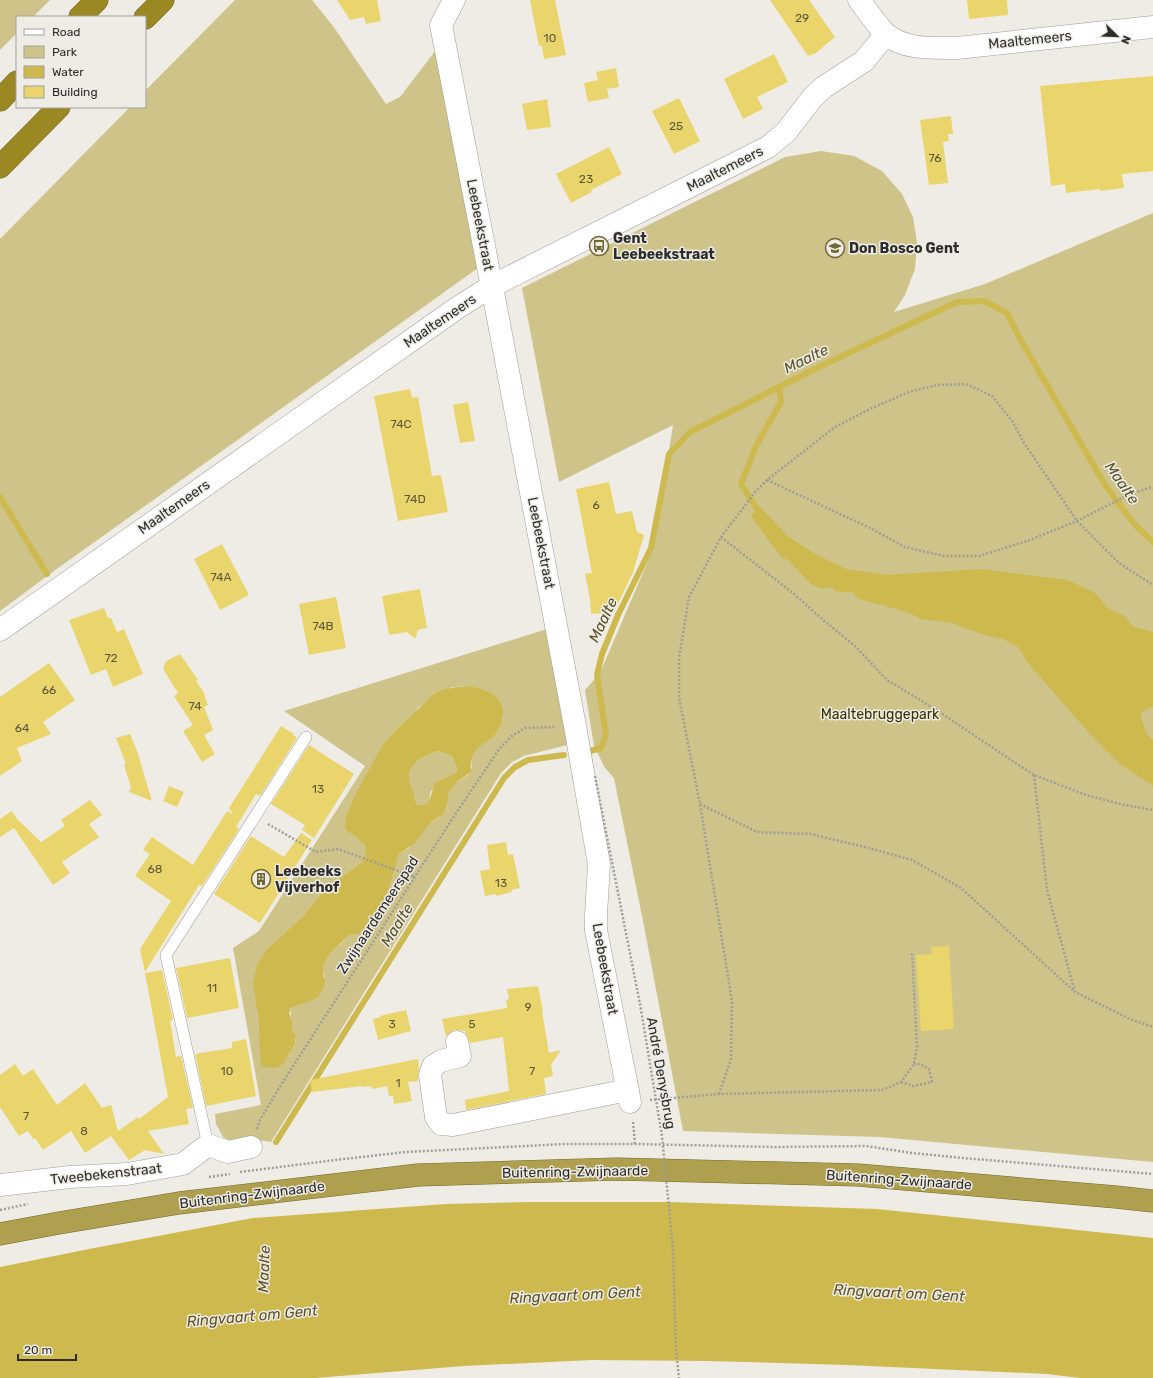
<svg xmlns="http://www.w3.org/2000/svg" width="1153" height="1378" viewBox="0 0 1153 1378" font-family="Rubik,sans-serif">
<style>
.green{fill:#cec389;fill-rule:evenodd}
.water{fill:#ceb94f;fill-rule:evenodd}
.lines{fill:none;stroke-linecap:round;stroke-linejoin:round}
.stream{stroke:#ceb94f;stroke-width:6}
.building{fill:#ead56c}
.service-casing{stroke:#9f9d96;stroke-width:12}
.minor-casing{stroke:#9f9d96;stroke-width:23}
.trunk-casing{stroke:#756826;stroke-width:23}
.motorway-casing{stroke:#756826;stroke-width:23}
.path{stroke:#9e9d98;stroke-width:2.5;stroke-dasharray:2 2;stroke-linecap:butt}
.service{stroke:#fff;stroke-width:11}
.minor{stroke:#fff;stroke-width:22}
.trunk{stroke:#afa04f;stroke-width:22}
.motorway{stroke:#9b8823;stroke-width:22}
.path-bridge{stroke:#9e9d98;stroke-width:2.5;stroke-dasharray:2 2;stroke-linecap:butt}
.labels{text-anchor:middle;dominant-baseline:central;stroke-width:3;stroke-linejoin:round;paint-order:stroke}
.number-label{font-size:12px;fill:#5d573b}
.street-label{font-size:14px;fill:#2e2d2b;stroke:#eeece5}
.poi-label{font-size:14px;font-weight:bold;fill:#2e2d2b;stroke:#eeece5;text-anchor:start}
.park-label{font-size:14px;fill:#393102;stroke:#eeece5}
.water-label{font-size:15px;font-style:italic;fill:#5b5227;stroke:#eeece5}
</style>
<rect width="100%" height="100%" fill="#eeece5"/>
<path class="green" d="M0 0H50L33 17H17V33L0 50Z
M235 0H312L333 26 386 104 400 97 439 46 478 268 54 571 0 611V239L130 107H145V91Z
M821 151 854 156 882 171 902 194 913 217 917 243 915 269 905 295 894 312 985 284 1153 213V1162L880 1137 683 1131 644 926 614 778 605 768 594 746 585 690 600 673 654 547 673 425 559 482 522 288 785 157Z
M547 629 567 745 524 756 512 762 501 773 271 1142 258 1140 234 1144 223 1137 216 1124 215 1114 261 1105 233 948 259 931 365 766 284 711ZM471 686C487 690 505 696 503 716 502 722 500 728 497 733 490 741 477 744 473 753 471 758 471 763 472 768L468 775 457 782 448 794V802L443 815 429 823 409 848 399 854 382 903 364 929 359 934 350 935 330 954 324 964 323 970 325 977 300 1005C288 1007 290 1010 292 1020 292 1023 291 1026 292 1029 293 1032 295 1035 296 1038 296 1045 291 1049 289 1055L259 1031 257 1002 268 948 302 917 325 889 362 862 365 857 366 851 362 842 355 795 390 738 396 730 413 715 418 708 429 700 435 693 453 687Z
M438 751 452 756 457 768 456 774C449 778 436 783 431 791 429 796 431 800 427 804L418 805C414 800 415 796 413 790 412 787 409 782 409 779 409 762 425 755 438 751Z"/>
<path class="water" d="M760 507 789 537 817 555 846 569 888 575 982 569 1067 580 1094 592 1108 608 1124 616 1134 627 1153 632V706L1140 713C1143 723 1144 733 1153 740V786L1120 764 1091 735 1028 663 1018 647 1003 639 984 635 952 623 921 619 907 612 859 599 852 592H837L831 587 822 589 811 584 788 560 781 557 751 516Z
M471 686C488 690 505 696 503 716 502 722 500 729 496 734 490 741 480 744 475 751 473 754 471 760 471 763 470 767 472 768 471 772L457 782 448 794V802L443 815C426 823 430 825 419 838 414 845 406 849 399 854L387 894 382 903 364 929 359 934 350 935 344 940 330 954 324 964 323 970 325 984 319 996 313 1000 291 1008 289 1013 292 1020V1030L296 1036 295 1044 283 1064 276 1068 261 1067 258 1015 253 983 257 965 268 948 302 917 325 889 362 862C373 845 357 838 345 829L346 817 355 795 382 746 396 730 435 693C447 687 458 687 471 686ZM438 751 452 756 457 768 456 773 435 783C432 790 431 799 427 804L418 805C414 801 415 796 413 790 412 787 409 782 409 779 409 762 425 755 438 751Z
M529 1202H669L877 1209 1153 1238V1378H1080L1047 1374 847 1365 708 1361 592 1360 464 1366 315 1378H0V1267L89 1249 253 1218 446 1204Z"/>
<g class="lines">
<path class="stream" d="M0 497 47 574
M757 509 741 484 756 446 781 402 779 387
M590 751 601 748 606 735 597 675 602 654 618 615 651 548 669 454 690 432 821 366 957 302 984 301 1007 313 1019 337 1105 485 1134 524 1153 542
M276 1142 504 778 515 767 528 760 564 755"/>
</g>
<path class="building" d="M337 0H377L381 21 366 24 364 17 350 20Z
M530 0H555L566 55 544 59 542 46H539Z
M770 0H809L835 37 816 53 808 56Z
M967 0H1007L1008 15 969 19Z
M774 54 788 82 757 97 763 109 743 119 724 79Z
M616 68 619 87 607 89 609 98 588 102 584 83 598 80 596 72Z
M1153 76V171L1122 174 1124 188 1100 191V189L1066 193 1065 184 1051 186 1040 86Z
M679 98 700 141 674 154 652 111Z
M547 99 551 127 527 130 522 104Z
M951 116 953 134H948L949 141 943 142 948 183 929 185 920 120Z
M609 147 622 174 591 190 592 192 571 203 556 174Z
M410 389 412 398 418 397 432 476 441 475 448 512 398 521 374 396Z
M468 402 475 441 460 443 453 405Z
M609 482 616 514 632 511 637 532 644 535 633 572 614 612 591 614 590 599 585 574 592 573 576 489Z
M222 544 249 595 220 610 194 559Z
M420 589 427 628 418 630 415 639 407 632 389 635 382 596Z
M336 597 346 648 309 655 299 604Z
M104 608 108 618H111L117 632 124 629 143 674 113 687 106 669 91 675 69 620Z
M180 654 198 680 196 681 203 691 208 705 204 707 213 730 204 735 215 754 202 762 183 731 193 725 174 696 178 693 163 669 166 661Z
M49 663 75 700 43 722 51 734 17 748 22 761 0 776V697Z
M281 726 294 734 293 735 297 738 260 796 256 794 236 827 239 829 202 886 199 885 145 972 140 949 171 901 135 876 150 854 143 850 152 837 193 865 227 811 233 814 229 808Z
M130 734 137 751 152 801 129 792 131 787 124 765 126 764 116 738Z
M309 745 354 774 314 838 302 830 305 825 271 804Z
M169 786 184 792 177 807 163 801Z
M90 800 102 815 89 824 99 837 62 862 70 873 53 885 14 828 0 837V819L12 811 17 819 41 842 65 826 61 820Z
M301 833 312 840 260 923 214 894 251 836 284 857Z
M506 842 508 855 513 854 520 888 511 890 512 892 496 896V894L485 896 480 871 490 869 487 845Z
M949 946 954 1029 921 1031 916 955 932 954 931 947Z
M230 958 239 1008 187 1018 176 968Z
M162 970 173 1020 170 1021 176 1057 181 1056 193 1108 186 1109 189 1124 148 1131 164 1154 145 1150 129 1160 111 1136 114 1134 85 1153 71 1131 43 1150 35 1138 34 1140 28 1131 19 1136 0 1107V1075L15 1064 23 1076 33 1069 57 1105 85 1083 102 1108 111 1105 118 1131 138 1117 139 1119 168 1097 145 973Z
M538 986 543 1011H542L549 1053 561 1050 551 1065 553 1076 544 1078 546 1094 466 1110 465 1100 509 1091 503 1037 470 1043 465 1031 454 1030 446 1036 442 1019 507 1008 506 1000 509 999 507 989Z
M406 1010 411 1031 378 1040 373 1019 381 1017 380 1016Z
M246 1039 256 1096 206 1106 195 1054 232 1048V1042Z
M418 1059 419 1067 418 1081 408 1082 412 1101 394 1104 393 1096H389L387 1086 372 1089 371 1086 363 1087V1086L312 1092 310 1080Z"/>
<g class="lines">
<g class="service-casing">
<path id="service" d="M208 1145 166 955 306 737"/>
</g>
<g class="minor-casing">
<path id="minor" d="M454 0 441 25 498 318 575 726 599 864 596 915V930L630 1102
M859 0C866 9 878 27 886 34 904 50 934 48 957 48L1153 27
M0 630 457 308 492 286 768 147 786 132 813 97 824 87 864 61 886 34
M457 1042 460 1056 441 1061 433 1066 430 1075 436 1117 441 1124 453 1125 628 1090
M0 1185 70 1177 127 1174 183 1164 208 1145 228 1152 251 1147"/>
</g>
<g class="trunk-casing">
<path id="trunk" d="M0 1234 59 1223 179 1203 418 1175 617 1169 858 1175 1116 1197 1153 1201"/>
</g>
<g class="motorway-casing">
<path id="motorway" d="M80 17 97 0
M145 18 163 0
M0 100 17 82
M0 167 59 107"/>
</g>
<path class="path" d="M767 480 870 528 905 547 944 556H979L1027 541 1077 521 1128 495 1151 487 1153 488
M721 537 794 594 822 619 855 646 887 680 938 711 1017 764 1034 775 1086 795 1120 804 1153 810
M1034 775 1047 890 1075 992 1130 1019 1153 1027
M700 804 757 832 810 834 861 846 912 860 961 888 1075 992
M268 824 316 852 338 849 415 877
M901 1082 913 1086 932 1082 929 1069 920 1064H914
M719 1094 731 1059 732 1001 700 804 679 698V658L689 597 721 537 756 491 767 480 835 427 870 409 909 392 937 385 966 384 992 396 1012 421 1024 443 1077 521 1119 563 1153 585
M650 1100 719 1094 882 1090 901 1082 914 1064 917 1047 912 952
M633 1122 635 1144
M257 1129 260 1120 281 1085 456 813 500 748 512 736 525 728 556 727
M240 1172 344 1159 406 1152 565 1144H635L775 1147 866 1146 912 1153 963 1158 1153 1174
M209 1177 230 1174
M0 1210 28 1204"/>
<use href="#service" class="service"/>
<use href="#minor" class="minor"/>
<use href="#trunk" class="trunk"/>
<use href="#motorway" class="motorway"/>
<path class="path-bridge" d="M595 776 640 1004 662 1136 673 1249 676 1350 679 1378"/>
</g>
<defs>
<g id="bus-ring" transform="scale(1)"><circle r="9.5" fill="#eeece5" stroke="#716733" stroke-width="1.5"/><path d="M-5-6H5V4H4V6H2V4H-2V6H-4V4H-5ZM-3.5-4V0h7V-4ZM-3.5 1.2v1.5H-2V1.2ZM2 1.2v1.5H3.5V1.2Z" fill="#716733"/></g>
<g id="school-ring" transform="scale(1)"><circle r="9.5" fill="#eeece5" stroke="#716733" stroke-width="1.5"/><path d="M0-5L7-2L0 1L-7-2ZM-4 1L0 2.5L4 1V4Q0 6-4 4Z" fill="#716733"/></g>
<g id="building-ring" transform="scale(1)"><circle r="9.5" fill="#eeece5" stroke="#716733" stroke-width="1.5"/><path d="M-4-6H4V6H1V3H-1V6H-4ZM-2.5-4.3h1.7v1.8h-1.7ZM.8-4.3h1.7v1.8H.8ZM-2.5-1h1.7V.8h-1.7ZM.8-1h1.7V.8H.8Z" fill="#716733"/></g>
</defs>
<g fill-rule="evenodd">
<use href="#bus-ring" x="599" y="246"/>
<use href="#school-ring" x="835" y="248"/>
<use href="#building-ring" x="261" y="879"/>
</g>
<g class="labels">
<g class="number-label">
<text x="802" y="18">29</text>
<text x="550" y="38">10</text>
<text x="676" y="126">25</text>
<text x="935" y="158">76</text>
<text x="586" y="179">23</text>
<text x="401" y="424">74C</text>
<text x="415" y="499">74D</text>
<text x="596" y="505">6</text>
<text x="221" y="577">74A</text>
<text x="323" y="626">74B</text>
<text x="111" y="658">72</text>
<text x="49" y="690">66</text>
<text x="195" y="706">74</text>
<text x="22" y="728">64</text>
<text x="318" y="789">13</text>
<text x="155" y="869">68</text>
<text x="501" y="883">13</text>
<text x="212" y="988">11</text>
<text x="528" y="1007">9</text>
<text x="392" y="1024">3</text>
<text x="472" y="1024">5</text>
<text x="227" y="1071">10</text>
<text x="532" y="1071">7</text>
<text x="398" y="1083">1</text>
<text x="26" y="1116">7</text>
<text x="84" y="1131">8</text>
</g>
<g class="street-label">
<text transform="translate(1030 40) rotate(-6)">Maaltemeers</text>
<text transform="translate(725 169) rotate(-27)">Maaltemeers</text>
<text transform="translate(480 225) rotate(79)">Leebeekstraat</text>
<text transform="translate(440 321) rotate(-34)">Maaltemeers</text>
<text transform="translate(174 507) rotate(-35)">Maaltemeers</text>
<text transform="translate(541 543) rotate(79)">Leebeekstraat</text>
<text transform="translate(378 915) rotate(-57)">Zwijnaardemeerspad</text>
<text transform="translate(605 969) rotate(80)">Leebeekstraat</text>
<text transform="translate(661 1073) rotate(80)">André Denysbrug</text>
<text transform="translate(575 1172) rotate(-1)">Buitenring-Zwijnaarde</text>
<text transform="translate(106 1174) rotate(-6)">Tweebekenstraat</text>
<text transform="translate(899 1180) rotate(4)">Buitenring-Zwijnaarde</text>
<text transform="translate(252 1195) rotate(-7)">Buitenring-Zwijnaarde</text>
</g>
<g class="poi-label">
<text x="613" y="238">Gent<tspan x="613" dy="16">Leebeekstraat</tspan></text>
<text x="849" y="248">Don Bosco Gent</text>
<text x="275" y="871">Leebeeks<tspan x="275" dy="16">Vijverhof</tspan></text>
</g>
<g class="park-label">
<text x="880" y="714">Maaltebruggepark</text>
</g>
<g class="water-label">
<text transform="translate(806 359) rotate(-26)">Maalte</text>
<text transform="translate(1122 483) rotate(55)">Maalte</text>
<text transform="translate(603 620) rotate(-65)">Maalte</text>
<text transform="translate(397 925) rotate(-58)">Maalte</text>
<text transform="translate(264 1269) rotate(-88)">Maalte</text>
<text transform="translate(899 1293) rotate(3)">Ringvaart om Gent</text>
<text transform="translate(575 1295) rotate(-3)">Ringvaart om Gent</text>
<text transform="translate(252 1316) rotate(-5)">Ringvaart om Gent</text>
</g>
</g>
<rect x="16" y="16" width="130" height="92" fill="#eeece5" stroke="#a1a09b"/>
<rect x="24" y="29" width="20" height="6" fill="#ffffff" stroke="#a1a09b"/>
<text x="52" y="36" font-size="12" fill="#2e2d2b">Road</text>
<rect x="24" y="46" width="20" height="12" fill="#cec389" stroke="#a1a09b"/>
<text x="52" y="56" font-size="12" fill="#2e2d2b">Park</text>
<rect x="24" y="66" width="20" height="12" fill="#ceb94f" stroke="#a1a09b"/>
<text x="52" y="76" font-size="12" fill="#2e2d2b">Water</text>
<rect x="24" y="86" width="20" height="12" fill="#ead56c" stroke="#a1a09b"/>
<text x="52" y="96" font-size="12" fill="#2e2d2b">Building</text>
<g transform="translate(1117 36) rotate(113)" stroke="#eeece5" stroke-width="3" paint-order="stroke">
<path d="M0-3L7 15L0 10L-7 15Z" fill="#2e2d2b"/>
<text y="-6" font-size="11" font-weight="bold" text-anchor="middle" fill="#2e2d2b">N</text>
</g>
<path d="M18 1354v6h58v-6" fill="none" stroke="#2e2d2b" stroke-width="2"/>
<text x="24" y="1354" font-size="12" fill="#2e2d2b" stroke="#eeece5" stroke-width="3" paint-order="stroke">20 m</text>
</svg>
